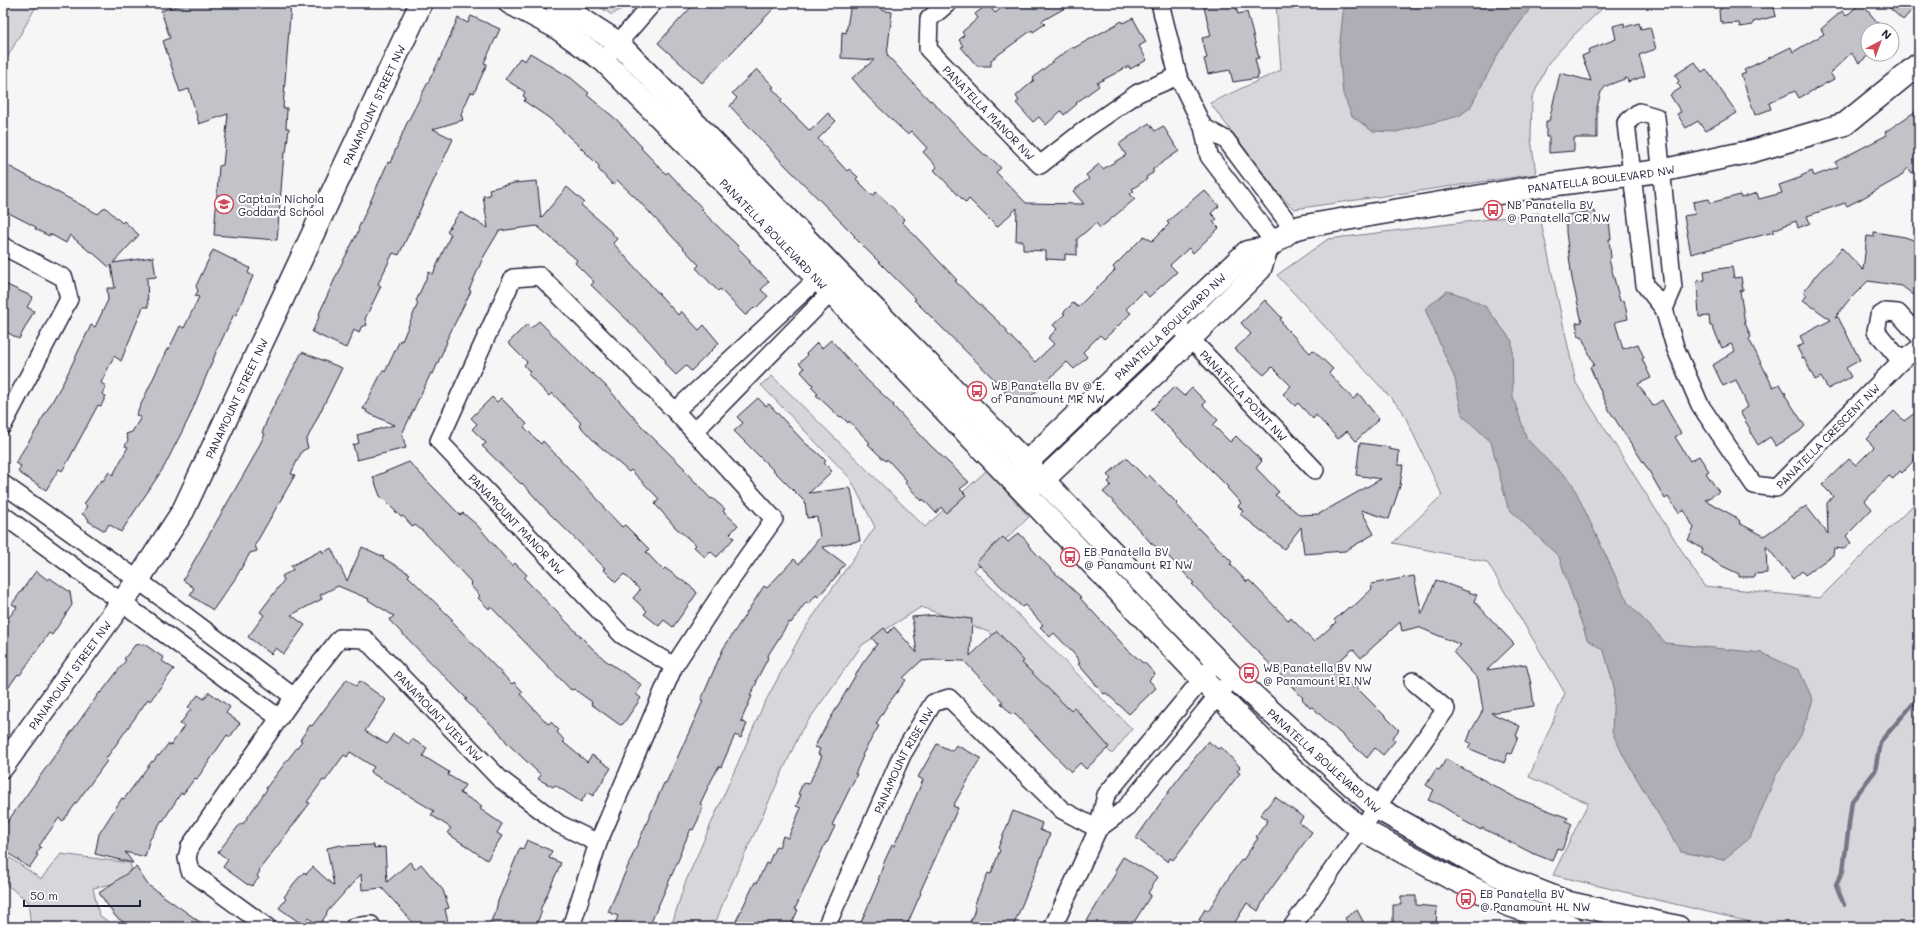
<svg xmlns="http://www.w3.org/2000/svg" width="1922" height="930" viewBox="0 0 1922 930" font-family="Mali,sans-serif">
<style>
.green{fill:#d7d7db;stroke:#7c7c8b}
.water{fill:#aeaeb7;stroke:#767685}
.lines{fill:none;stroke-linecap:round;stroke-linejoin:round}
.stream{stroke:#767685;stroke-width:4.5}
.building{fill:#c2c2c9;stroke:#22223b}
.street-casing{stroke:#22223b;stroke-width:20}
.secondary-casing{stroke:#22223b;stroke-width:25}
.street{stroke:#fff;stroke-width:17}
.secondary{stroke:#fff;stroke-width:22}
.labels{text-anchor:middle;dominant-baseline:central;stroke-width:4;stroke-linejoin:round;paint-order:stroke}
.street-label{font-size:11px;fill:#22223b;stroke:#fff}
.poi-label{font-size:11px;fill:#22223b;stroke:#fff;text-anchor:start}
</style>
<rect width="100%" height="100%" fill="#f6f6f7"/>
<filter id="ink" filterUnits="userSpaceOnUse"><feTurbulence type="fractalNoise" baseFrequency=".025" numOctaves="2"/><feDisplacementMap in="SourceGraphic" scale="8" xChannelSelector="R" yChannelSelector="G"/><feConvolveMatrix kernelMatrix="1 2 1 2 8 2 1 2 1" color-interpolation-filters="sRGB"/></filter>
<g filter="url(#ink)">
<path class="green" d="M3 3H38L3 65Z
M594 3H630L612 15Z
M1276 3H1608L1575 34 1549 62 1532 98 1531 139 1536 174 1294 209 1280 195 1210 103 1281 70Z
M1539 213 1576 383 1704 586 1820 598 1919 499V927H1771L1553 875 1588 803 1529 777 1565 693 1487 562 1393 543 1442 495 1402 410 1277 275 1328 239Z
M772 376 925 527 987 470 1029 517 974 570 1132 729 1112 754 989 632 921 607 862 645 801 731 724 900 714 927H671L685 883 763 706 803 631 875 527 850 478 761 385Z
M3 853 41 879 61 854 130 863 134 879 93 888 99 915 116 927H31L28 901 3 882Z"/>
<path class="water" d="M1344 3H1534L1498 54 1470 108 1459 116 1396 132 1372 131 1352 116 1343 94 1339 51Z
M1447 291 1467 297 1486 307 1512 341 1513 397 1527 439 1550 463 1571 481 1628 603 1666 643 1762 653 1799 670 1813 700 1801 735 1776 775 1750 838 1723 860 1681 852 1625 759 1612 732 1614 687 1604 651 1587 639 1559 557 1508 508 1491 442 1462 415 1455 379 1425 309Z"/>
<g class="lines">
<path class="stream" d="M1844 905 1836 885 1843 871 1852 801 1875 771 1880 742 1919 697"/>
</g>
<path class="building" d="M185 3H291L283 108H287L286 128H289L286 153H284L277 240 214 235 219 166 223 165 228 114 199 124 189 89 180 92 163 41 170 38 161 11Z
M695 3H779L702 83 658 43Z
M851 3H883L882 10 892 12 887 55 930 101 931 100 973 144 987 157 989 156 1001 168 996 172 1026 203 1084 204 1073 191 1089 179 1086 175 1099 164 1103 169 1126 155 1119 144 1149 123 1155 131 1163 126 1179 151 1153 169V173L1146 177 1147 179 1132 189 1134 191 1130 194 1135 199 1100 228 1096 223 1077 239V255L1065 254V260L1046 259V251L1023 250V241H1016L1017 208 997 227 969 199 966 203 934 170 937 167 923 152 927 148 911 131 907 134 889 117 868 97 852 78 874 60 841 58 842 32 846 33Z
M1008 3H1074L1042 21 1045 24 1033 32 1032 30 991 60V66H977L961 47 963 46 959 40 964 35 962 32 978 18 975 14 988 4 995 13Z
M1203 3H1235L1238 14 1247 12 1259 58 1255 59 1259 75 1257 76 1258 78 1233 82 1230 70 1208 74 1204 59 1207 58 1202 38 1211 36Z
M1721 3H1773L1776 16 1753 22V25L1740 27 1739 23 1723 24 1722 21 1720 22 1719 10 1721 9Z
M1861 3 1884 30H1868V56L1859 63 1851 53 1830 73 1834 79 1799 98 1795 91 1769 103 1771 109 1755 115 1741 75 1746 73 1744 70 1791 47 1793 52 1824 34 1821 29 1842 11 1846 16Z
M1884 3H1918L1903 20Z
M471 16 500 29 484 63 487 64 474 93 471 92 461 114 463 120 433 129 453 139 399 255 393 253 378 284 381 286 365 319 367 325 361 327 359 333 354 330 346 348 312 332 320 315 319 314 341 265 359 230 358 229 388 162 390 163 406 125 439 61 458 18 468 23Z
M1133 18 1146 42 1139 46 1147 60 1130 69 1129 66 1097 83 1099 86 1076 103 1077 104 1064 115 1061 111 1046 125 1039 117 1033 122 1016 103 1019 101 1016 96 1034 80 1033 78 1052 62 1072 47 1074 48 1122 21 1123 23Z
M1624 23 1625 27 1639 23 1641 29 1650 27 1656 49 1639 55 1645 76 1628 82 1627 78 1606 86 1601 92 1597 107V138H1574V151L1549 153V137H1546V121H1549L1560 73 1591 81 1582 56 1589 53 1588 50 1616 39 1613 26Z
M530 53 571 78 589 93 587 95 617 120 642 147 641 148 666 174 668 172 703 209 701 210 738 246 737 247 751 261 749 262 769 281 761 290 768 296 756 308 755 307 746 315H745L720 289 718 291 696 268 699 265 636 198 617 180 613 185 598 169 600 167 580 147 549 118 524 101 526 98 523 96 525 92 505 79 520 58 525 61Z
M1695 62 1702 72 1706 69 1737 113 1705 131 1698 121 1686 128 1677 114 1681 112 1670 95 1681 88 1677 83 1679 81 1675 75Z
M757 69 774 87 772 88 782 99 780 101 810 131 828 113 836 121 818 139 847 171 849 169 858 177 856 179 873 196 876 192 889 204 904 219 902 222 957 280 955 281 1008 331 1006 332 1035 362 1054 344 1048 338 1057 329 1053 325 1065 314 1063 313 1073 303 1078 307 1115 270 1113 267 1144 236 1152 241 1169 224 1167 222 1204 190 1219 206 1211 213 1217 219 1213 222 1219 228 1193 253 1189 248 1170 265 1177 272 1149 297 1144 291 1126 309 1131 313 1116 328 1104 339 1100 335 1083 352 1087 357 1074 369 1067 362 1025 402 1020 398 1015 403 1004 392 1006 391 914 300 916 299 854 237 855 236 780 160 730 106 737 98 732 93Z
M1919 109V168L1912 173 1908 168 1900 177 1861 199 1847 206 1845 203 1807 216 1810 223 1798 228 1796 221 1773 230 1774 232 1691 254 1684 216 1695 214 1693 202 1709 199 1710 203 1740 195 1741 198 1757 193 1759 199 1782 193 1779 185 1802 177 1801 176 1812 171 1814 176 1838 167 1835 162 1887 135 1885 132Z
M3 163 98 214 105 207 122 223 124 221 139 235 113 263 153 257 156 277 147 278 148 307H143L121 361 114 356 101 383 106 386 102 394 106 396 101 406 98 405 68 461 62 471 59 469 46 490 18 472 21 466 15 463 40 424H39L64 381 91 325 95 327 108 300 107 288H115L111 265 109 267 91 251 90 252 70 235 66 243 50 234 49 236 35 229 36 227 3 210Z
M537 181 541 218 567 187 584 202 581 205 605 225 617 239 613 243 678 315 681 311 699 330 704 325 719 343 691 371 686 366 676 375 664 363 666 361 649 341 591 285 594 282 575 263 577 260 537 226 499 231 483 258 469 290 471 291 446 341 447 342 433 374 431 373 402 434 406 448 357 460 353 445 359 443 357 435 394 425 366 412 367 410 363 409 383 370 385 372 400 340 402 341 418 303 416 301 429 272 433 274 451 234 447 231 460 212 488 228 483 196 490 195 489 189 514 183Z
M1595 211 1596 222 1609 220 1611 239H1609L1611 258 1609 259 1620 301 1624 300 1628 319 1615 322 1623 349 1638 344 1644 358 1642 359 1651 378 1638 384 1653 406 1662 400 1681 433 1675 437 1690 461 1699 456 1709 471 1706 473 1719 492 1705 500 1734 516 1740 521 1739 523 1764 536 1806 506 1828 534 1827 503 1833 496 1822 485 1849 459 1856 465 1874 447 1866 439 1894 411 1904 421 1919 410V455L1902 473 1900 471 1893 479 1889 476 1865 501 1872 509 1846 536 1851 543 1844 549 1834 548 1833 555 1805 575 1802 571 1793 579 1766 546 1767 573 1754 574V577H1739V574L1720 565 1701 553 1703 549 1688 540 1694 528 1684 510 1679 513 1668 497 1665 499 1649 471 1609 410 1590 367 1594 365 1582 337H1579L1576 323 1582 322 1572 279 1566 232V215Z
M1874 232 1905 237 1919 242V299L1902 286 1868 281 1848 301 1835 318 1838 317 1860 360 1846 368 1851 377 1828 389 1821 377 1815 380 1804 358 1803 359 1797 347 1804 344 1800 336 1831 320 1803 300 1807 295 1803 292 1817 274 1842 248 1863 270 1867 236 1874 237Z
M213 250 250 268 248 273 253 276 236 315 234 314 217 350 189 418 164 467 121 532 109 524 105 531 88 521 89 519 82 514 87 506 84 504 101 480 103 481 109 472 113 475 128 447 125 446 128 440 126 434 132 432 141 417 136 415 167 349H169L180 326 184 328 199 297 195 296 198 291 196 286Z
M1732 267 1734 278 1741 277 1743 290 1740 291 1745 323 1751 337 1749 339 1773 387 1780 384 1786 394 1785 395 1805 426 1800 431 1776 446 1770 437 1758 445 1749 430 1750 429 1740 412 1748 407 1736 380 1723 386 1713 365 1735 351 1731 344 1722 348 1712 326H1710L1709 316 1699 317 1697 281 1705 280 1704 271Z
M3 283 33 297 27 307 34 311 19 339 3 330Z
M1265 300 1282 318 1280 319 1284 326 1310 353 1313 350 1333 369 1329 373 1353 399 1359 394 1379 419 1356 441 1347 431 1338 439 1316 415 1313 419 1298 403 1295 406 1283 394 1291 386 1272 367 1264 375 1235 349 1251 334 1241 323Z
M539 321 591 374 592 373 604 384 647 432 685 469 684 470 711 499 712 498 725 509 723 511 738 525 730 534 734 538 717 557 710 551 705 557 694 547 696 545 676 528 655 504 659 499 631 470 629 472 595 442 579 425 581 423 552 393 549 396 528 374 530 372 524 365 527 362 508 343 527 324 531 328Z
M831 340 867 380 894 405 893 406 930 445 969 482 960 489 966 495 946 513 941 507 936 513 923 499 922 501 905 483 907 481 887 459 886 461 879 455 868 444 870 443 849 421 848 423 841 416 840 417 816 395 818 394 811 387 813 385 801 372 804 368 799 363 807 356 806 354 817 343 822 348Z
M302 352 342 368 306 441 308 448 302 451 295 465 291 474 295 475 255 545 257 551 250 553 235 579 213 610 190 595 194 588 183 580 252 460 265 434 262 433 269 415Z
M1174 387 1184 396 1192 388 1206 402 1203 405 1218 420 1213 425 1230 442 1236 436 1262 461 1256 468 1279 492 1275 495 1300 515 1319 514 1381 479 1356 475 1360 443 1389 447V449L1399 451 1398 465H1403L1400 486 1389 519 1361 510 1374 534 1345 551 1304 554 1301 527 1284 549 1240 514 1243 511 1238 506 1241 503 1227 488 1228 487 1151 410Z
M492 397 497 402 501 398 527 424 524 427 541 444 543 441 604 506 603 507 622 527 625 525 649 549 646 552 663 570 665 568 694 589 697 593 673 627 664 620 659 626 644 614 647 611 633 598 640 590 624 574 616 582 603 569 605 568 550 514 522 483 521 484 482 446 486 443 472 429 477 424 471 418Z
M758 398 766 406 769 404 805 443 818 453 826 461 824 463 832 471 809 493 848 488 851 489 860 541 822 547 845 564 839 571 840 572 818 597 816 595 809 604 806 602 791 623 789 622 767 657 768 658 756 681 757 682 750 696H752L741 721 747 724 741 738 735 735 721 767 719 766 712 779 700 804 703 805 698 820 693 830 691 829 680 853 681 854 649 927H622L615 924 618 916 608 912 664 783H666L703 701 701 700 723 649 764 586 767 588 794 559 799 564 820 537 817 517 807 518 805 502 734 431 743 423 737 417Z
M1126 458 1146 478 1149 475 1178 504 1177 505 1195 525 1232 562 1230 564 1247 582 1249 580 1289 621 1291 618 1314 642 1332 626 1336 622 1334 620 1349 607 1350 608 1355 605 1372 589 1371 584 1414 576 1422 614 1436 580 1477 595 1474 601 1514 644 1487 670 1526 664 1531 684 1534 706 1491 713 1520 726 1516 736 1518 737 1511 754 1508 753 1504 763 1468 748 1471 743 1467 742 1471 731 1483 710 1478 679 1453 652 1461 645 1418 627 1402 631 1400 622 1361 658 1353 649 1334 665 1338 669 1336 670 1353 688 1355 686 1399 730 1392 738 1395 741 1383 755 1375 748 1367 758 1312 707 1310 708 1302 699 1303 698 1192 584 1194 583 1166 554 1151 543 1115 503 1103 492 1111 485 1108 482 1111 479 1107 475Z
M409 462 460 515 463 513 477 525 512 566 515 563 527 575 524 578 589 645 605 660 642 685 636 694 641 698 623 724 620 725 591 704 592 702 574 689 571 690 491 607 489 609 478 598 480 596 470 585 472 583 424 532 415 525 413 527 403 516 401 517 380 496 373 477Z
M1019 533 1029 544 1028 545 1054 572 1081 597 1080 598 1128 650 1143 663 1144 662 1155 674 1149 680 1156 688 1129 714 1106 693 1104 694 1078 664 1080 663 1075 655 1054 633 1050 637 1040 627 1043 625 1025 605 1022 607 976 562 1003 537 1008 542Z
M362 547 384 557 383 558 410 574 408 576 453 620 451 621 512 684 514 682 523 692 520 694 548 724 551 722 559 730 557 732 565 741 563 742 587 762 592 755 611 768 593 796 587 792 581 802 555 785 553 787 538 779 541 775 508 744 499 732 465 700 467 699 389 620 394 616 368 600 369 599 338 586 320 595 322 599 291 615 305 625 284 654 276 648 271 654 248 637 264 615 260 612 284 580 282 576 293 570 291 566 322 550 323 553 331 548 347 581Z
M36 571 48 580 50 578 70 592 72 605 52 635 49 633 20 675 18 674 3 695V625L17 607 12 604Z
M938 615 972 619 970 656 997 631 1024 661 1022 663 1071 711 1074 707 1109 747 1086 769 1080 763 1071 772 1014 713 1012 715 1001 703 1003 702 964 661 933 660 921 661 903 678 906 680 888 704 876 724 879 726 862 755 863 756 855 774H857L832 825 835 826 827 843 826 842 795 909 798 910 790 927H739L740 923 736 921 755 882 757 883 766 863 768 864 776 846 779 847 783 836 788 838 801 808 796 806 801 795 798 794 803 783 809 784 822 756 818 754 820 749 815 747 818 740 862 664 877 644 872 638 884 628 888 633 894 627 917 653 912 617Z
M144 644 164 658 162 661 174 669 150 701 148 699 137 715 105 760 107 761 63 821 59 818 39 846 41 847 36 854 38 855 29 868 3 849V828L100 692 101 693 126 660 124 659 135 645Z
M347 679 356 686 360 681 386 700 365 731 387 744 393 734 409 744 412 739 427 748 423 756 449 772 448 775 465 785 460 793 482 806 480 809 502 824 497 833 502 836 487 860 447 833 451 828 431 815 434 811 370 772 374 767 350 752 347 757 344 755 325 781 323 780 307 802 310 803 259 870 260 871 257 876 259 878 252 886 249 884 248 885 223 867 228 860 218 852 241 823 243 824 267 789 266 788 302 741 300 740 310 725 312 726Z
M209 692 230 707 226 713 240 723 230 737 227 735 197 779 195 778 183 794 181 793 163 821 162 820 149 841 145 857 125 852 133 863 95 854 99 834 122 798 124 799 152 761 153 762 158 755 159 756 168 744 171 745 184 726 180 724 191 709 188 707 198 695 204 699Z
M1208 741 1218 749 1221 747 1240 767 1237 771 1240 773 1173 860 1170 858 1168 862 1136 838 1172 787Z
M937 744 952 751 956 745 981 758 953 806 958 808 920 892 921 893 906 927H859L879 880H878L885 860 892 845 894 846 923 780 918 777Z
M1446 759 1516 798 1568 818 1566 821 1572 824 1562 850 1557 848 1552 861 1532 853 1482 828 1481 830 1462 820 1463 819 1440 805 1428 800 1434 790 1426 785 1436 769 1438 770 1440 769Z
M1275 797 1303 817 1299 823 1312 832 1266 896 1258 911 1247 903 1232 927H1197L1201 921 1199 920 1205 909 1208 911 1231 874 1242 859 1243 860 1258 838 1256 837 1268 820 1260 815Z
M1013 811 1042 823 1040 830 1050 834 1043 853 1013 927H968L974 912 975 907 974 906 988 873 991 874 1000 850 998 848Z
M527 840 552 851 549 858 561 863 540 910 542 911 535 927H499L490 923 496 910 498 901 520 848 523 849Z
M341 845 342 846 374 845V848L385 847 387 882 410 862 415 869 421 864 443 890 449 908 445 909 449 927H417L382 888 362 890 361 874 326 913 327 914 319 925 308 918 303 925 279 908 286 899 284 897 295 882 304 872 306 874 313 867 334 886 327 848Z
M1123 857 1158 877 1148 893 1151 895 1131 927H1086L1087 921 1117 871 1115 870Z
M136 867 148 885 207 927H131L116 917 99 893Z
M1401 896H1416V905L1437 907 1436 927H1393V905H1401Z
M1357 910 1366 927H1350L1345 918Z"/>
<g class="lines">
<g class="street-casing">
<g id="street">
<path id="s1" d="M948 3 929 19 928 49 1040 165 1086 129 1138 93 1178 76"/>
<path d="M1160 3 1178 76 1203 127 1209 156 1274 242"/>
<path d="M611 51 653 3"/>
<path d="M1203 127 1226 140 1293 229"/>
<path d="M3 246 64 278 69 299 3 425"/>
<path id="s2" d="M1664 309 1673 288 1656 117 1639 112 1626 123 1645 285 1664 309 1675 347 1700 405 1754 485 1776 488 1901 361 1919 348"/>
<path id="s3" d="M1182 330 1315 470"/>
<path d="M1901 361 1876 331 1879 316 1885 312 1898 313 1919 336"/>
<path d="M675 411 827 270"/>
<path d="M694 432 840 283"/>
<path d="M3 484 138 580 294 697"/>
<path d="M3 515 279 718"/>
<path d="M1098 829 1125 809 1233 677"/>
<path id="s4" d="M267 927 190 871 187 858 190 846 294 697 340 638 365 639 499 778 559 824 598 843"/>
<path d="M354 927 371 925 372 927"/>
<path id="s5" d="M571 927 598 843 674 666 723 591 774 519 675 411 540 276 513 278 439 441 622 635 674 666"/>
<path id="s6" d="M826 927 902 755 933 703 949 698 1062 810 1098 829"/>
<path d="M1053 927 1098 829 1106 795 1217 661"/>
<path d="M1292 927 1446 709 1413 681"/>
</g>
</g>
<g class="secondary-casing">
<g id="secondary">
<path id="s7" d="M510 3 556 27 604 61 726 184 1020 488 1201 678 1279 757 1361 829 1449 877 1509 905 1572 927"/>
<path id="s8" d="M556 3 617 42 831 265 1043 480 1233 677 1377 808 1495 874 1569 903 1678 927"/>
<path id="s9" d="M1023 477 1026 463 1247 252 1267 248 1293 229 1305 226 1541 186 1660 171 1753 151 1845 124 1919 64"/>
<path d="M1029 485 1043 480 1163 366 1260 269 1267 248"/>
<path id="s10" d="M3 766 138 580 183 511 421 3"/>
</g>
</g>
<use href="#street" class="street"/>
<use href="#secondary" class="secondary"/>
</g>
</g>
<defs>
<g id="school-ring" transform="scale(1)"><circle r="9.5" fill="#fff" stroke="#d1495b" stroke-width="1.5"/><path d="M0-5L7-2L0 1L-7-2ZM-4 1L0 2.5L4 1V4Q0 6-4 4Z" fill="#d1495b"/></g>
<g id="bus-ring" transform="scale(1)"><circle r="9.5" fill="#fff" stroke="#d1495b" stroke-width="1.5"/><path d="M-5-6H5V4H4V6H2V4H-2V6H-4V4H-5ZM-3.5-4V0h7V-4ZM-3.5 1.2v1.5H-2V1.2ZM2 1.2v1.5H3.5V1.2Z" fill="#d1495b"/></g>
</defs>
<g fill-rule="evenodd">
<use href="#school-ring" x="224" y="204"/>
<use href="#bus-ring" x="1493" y="210"/>
<use href="#bus-ring" x="977" y="391"/>
<use href="#bus-ring" x="1070" y="557"/>
<use href="#bus-ring" x="1249" y="673"/>
<use href="#bus-ring" x="1466" y="899"/>
</g>
<g class="labels">
<g class="street-label">
<text stroke="none"><textPath href="#s10" startOffset="761">PANAMOUNT STREET NW</textPath></text>
<text stroke="none"><textPath href="#s1" startOffset="143">PANATELLA MANOR NW</textPath></text>
<text stroke="none"><textPath href="#s9" startOffset="685">PANATELLA BOULEVARD NW</textPath></text>
<text stroke="none"><textPath href="#s7" startOffset="353">PANATELLA BOULEVARD NW</textPath></text>
<text stroke="none"><textPath href="#s9" startOffset="213">PANATELLA BOULEVARD NW</textPath></text>
<text stroke="none"><textPath href="#s3" startOffset="90">PANATELLA POINT NW</textPath></text>
<text stroke="none"><textPath href="#s10" startOffset="437">PANAMOUNT STREET NW</textPath></text>
<text stroke="none"><textPath href="#s2" startOffset="718">PANATELLA CRESCENT NW</textPath></text>
<text stroke="none"><textPath href="#s5" startOffset="1116">PANAMOUNT MANOR NW</textPath></text>
<text stroke="none"><textPath href="#s10" startOffset="113">PANAMOUNT STREET NW</textPath></text>
<text stroke="none"><textPath href="#s4" startOffset="509">PANAMOUNT VIEW NW</textPath></text>
<text stroke="none"><textPath href="#s6" startOffset="184">PANAMOUNT RISE NW</textPath></text>
<text stroke="none"><textPath href="#s8" startOffset="1081">PANATELLA BOULEVARD NW</textPath></text>
</g>
<g class="poi-label">
<text x="238" y="198">Captain Nichola<tspan x="238" dy="13">Goddard School</tspan></text>
<text x="1507" y="204">NB Panatella BV<tspan x="1507" dy="13">@ Panatella CR NW</tspan></text>
<text x="991" y="385">WB Panatella BV @ E.<tspan x="991" dy="13">of Panamount MR NW</tspan></text>
<text x="1084" y="551">EB Panatella BV<tspan x="1084" dy="13">@ Panamount RI NW</tspan></text>
<text x="1263" y="667">WB Panatella BV NW<tspan x="1263" dy="13">@ Panamount RI NW</tspan></text>
<text x="1480" y="893">EB Panatella BV<tspan x="1480" dy="13">@ Panamount HL NW</tspan></text>
</g>
</g>
<rect width="1922" height="930" fill="none" stroke="#fff" stroke-width="16"/>
<rect x="8" y="8" width="1906" height="914" fill="none" stroke="#22223b" stroke-width="1.5" filter="url(#ink)"/>
<g transform="translate(1880 42) rotate(41)"><circle r="19" fill="#ffffff" stroke="#a7a7b1"/>
<path d="M0-3L7 15L0 10L-7 15Z" fill="#d1495b"/>
<text y="-6" font-size="11" font-weight="bold" text-anchor="middle" fill="#22223b">N</text>
</g>
<path d="M24 900v6h116v-6" fill="none" stroke="#22223b" stroke-width="2"/>
<text x="30" y="900" font-size="12" fill="#22223b" stroke="#ffffff" stroke-width="3" paint-order="stroke">50 m</text>
</svg>
